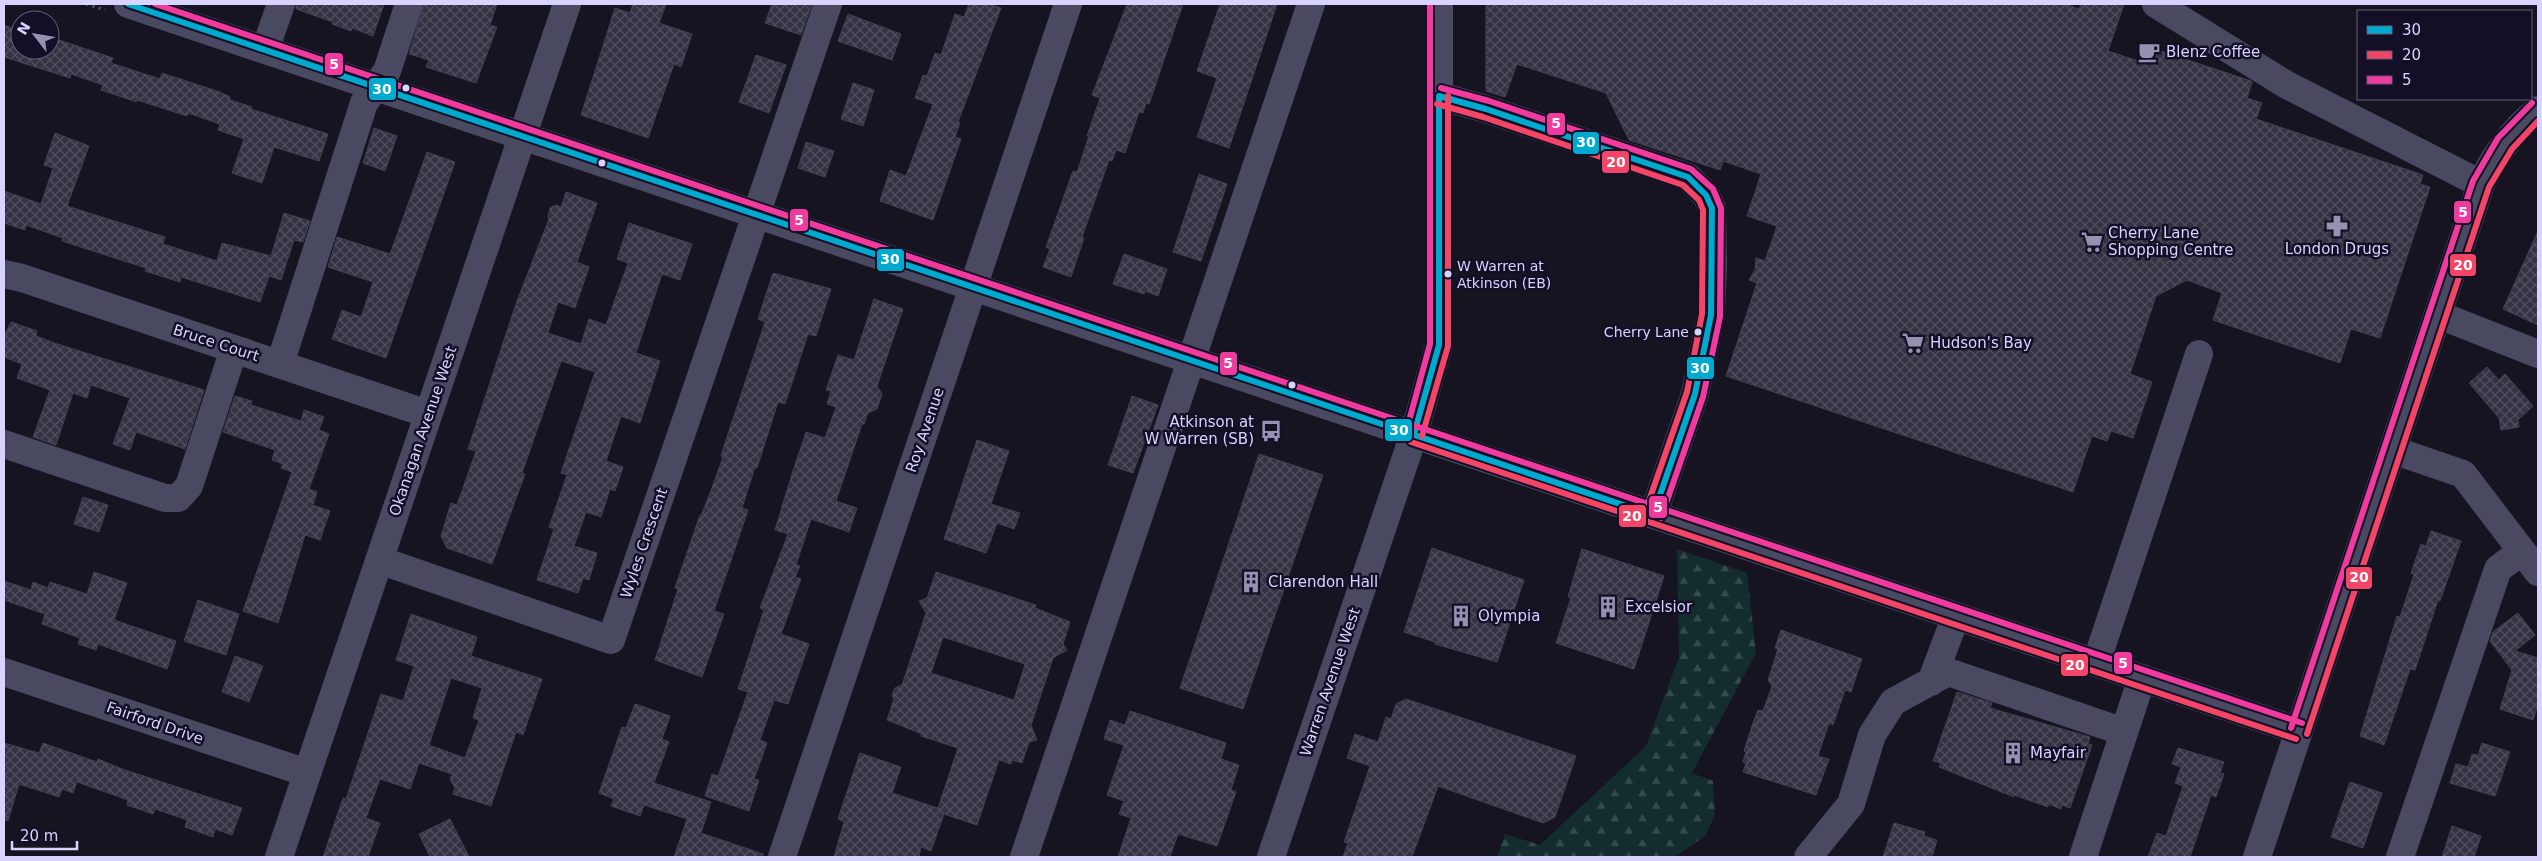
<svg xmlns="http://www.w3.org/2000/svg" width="2542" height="861" viewBox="0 0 2542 861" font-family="'DejaVu Sans',sans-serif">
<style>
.forest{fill:url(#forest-firs)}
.building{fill:url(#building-cross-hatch);stroke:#433f54;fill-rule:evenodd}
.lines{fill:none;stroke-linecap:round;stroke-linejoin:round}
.path{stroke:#44505f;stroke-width:3;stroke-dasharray:2.5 4;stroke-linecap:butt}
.minor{stroke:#4a4962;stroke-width:28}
.bus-1-casing{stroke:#130f26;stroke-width:10}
.bus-2-casing{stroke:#130f26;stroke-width:10}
.bus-3-casing{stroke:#130f26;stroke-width:10}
.bus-1{stroke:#00a9ce;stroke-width:6}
.bus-2{stroke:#f34667;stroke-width:6}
.bus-3{stroke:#f13a9d;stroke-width:6}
.bus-dot{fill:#d9d4ff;stroke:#130f26;stroke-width:2}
.labels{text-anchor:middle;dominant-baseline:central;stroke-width:5;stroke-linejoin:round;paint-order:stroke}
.bus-label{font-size:14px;fill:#d9d4ff;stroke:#130f26;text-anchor:start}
.poi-label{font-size:15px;fill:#d9d4ff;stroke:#130f26;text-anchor:start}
.street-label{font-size:15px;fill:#d9d4ff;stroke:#130f26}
.line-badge{stroke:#130f26;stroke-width:2}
.badge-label{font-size:14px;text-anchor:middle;font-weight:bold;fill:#fff}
</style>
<defs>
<pattern id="forest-firs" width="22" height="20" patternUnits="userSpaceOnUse" patternTransform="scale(1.25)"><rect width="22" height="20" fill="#132c2d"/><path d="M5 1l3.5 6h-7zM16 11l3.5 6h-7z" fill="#354a4c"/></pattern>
<pattern id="building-cross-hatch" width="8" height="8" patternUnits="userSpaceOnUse" patternTransform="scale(1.25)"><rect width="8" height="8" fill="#343243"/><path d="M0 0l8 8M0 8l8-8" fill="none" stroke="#514f5f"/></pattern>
</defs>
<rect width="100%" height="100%" fill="#161421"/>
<path class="forest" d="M1677 549 1747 573 1756 653 1692 773 1713 781 1715 815 1705 836 1675 857H1497L1505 834 1540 845 1646 746 1679 657Z"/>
<path class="building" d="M296 4H384L373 36 352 28 351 31 332 24 333 22 296 9Z
M424 4H497L490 25 497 27 476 83 426 67 429 60 409 54Z
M633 4H666L659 23 692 34 681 67 674 64 648 138 581 115 615 8 630 13Z
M772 4H812L801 35 765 23Z
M969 4H989L1001 8 958 122 960 123 955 137 961 139 933 220 880 201 890 170 906 176 933 104 915 98 923 75 927 76 935 53 941 55 955 14 964 17Z
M1127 4H1183L1149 104 1146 103 1143 113 1139 112 1125 153 1116 150 1112 161 1109 160 1082 237 1084 238 1071 277 1043 267 1050 249 1046 247 1073 171 1077 172 1089 136H1087L1100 98 1092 95Z
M1220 4H1277L1229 148 1197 137 1217 78 1197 71Z
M1486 4H2065L2079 9 2081 4H2124L2108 51 2141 62 2146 46 2251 81 2252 82 2247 98 2262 103 2256 119 2423 175 2420 184 2430 187 2380 338 2351 329 2340 363 2213 320 2222 293 2187 280 2156 296 2130 374 2152 382 2133 438 2111 431 2107 441 2092 436 2073 492 1726 376 1757 283 1749 280 1755 270 1756 258 1765 261 1777 226 1747 216 1761 174 1723 161 1720 170 1629 140 1606 93 1517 64 1505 97 1486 91Z
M848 14 901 34 892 60 838 41Z
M4 25 20 31V50H50V37L113 58 111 63 160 79 162 73 220 92 230 97V100L252 107 251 109 328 134 319 161 274 147 262 183 232 173 244 139 218 130 220 124 188 113 187 116 137 100V102L101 90 103 85 71 74 70 78 4 57Z
M756 55 786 65 769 113 739 102Z
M853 83 874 90 863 126 841 119Z
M374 128 397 136 385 171 363 163Z
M55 133 89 146 67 206 165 237 163 244 217 261 222 243 271 256 284 213 310 221 303 242 294 240 281 280 269 276 260 302 181 277 180 282 145 271 146 268 62 241 63 238 26 225 25 230 4 223V191L41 204 53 168 44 165Z
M806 142 834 151 825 177 798 168Z
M427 152 455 162 386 358 332 339 342 310 361 317 373 282 328 267 337 237 390 254Z
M1199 174 1227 184 1201 261 1173 252Z
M566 192 597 203 577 262 589 267 575 308 558 302 548 333 581 344 589 319 606 325 628 263 617 259 629 223 692 244 680 280 662 274 636 353 660 361 640 423 621 416 606 461 623 467 615 491 610 489 601 517 586 512 574 546 597 553 589 580 583 578 578 593 537 580 554 529 549 527 567 475 561 473 595 372 561 361 522 473 525 474 492 564 447 548 441 536 451 503 457 505 476 451 468 449 517 301 549 219 548 216 550 208 556 205 561 207Z
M2538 231V325L2503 309Z
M1124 254 1167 269 1158 296 1145 291 1144 294 1113 284Z
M773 273 831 289 816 336 808 334 785 404 778 402 757 468 755 467 742 508 748 510 714 611 724 614 702 677 655 660 678 589 675 588 700 515 701 516 710 493 723 457 721 456 724 446 765 322 758 319Z
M874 299 903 309 877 386 882 394 877 409 868 413 864 424H862L836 501 857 508 849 532 811 519 796 565 800 566 795 577 801 579 781 634 809 644 788 704 774 700 760 740 767 743 754 779 759 780 749 811 705 796 712 774 718 776 748 692 738 689 764 610 760 608 788 534 775 530 792 474 806 432 825 438 836 407 827 404 831 391 826 390 838 355 854 360Z
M11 322 37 331 36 336 54 343 204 390 185 449 136 432 130 450 113 444 130 398 91 385 87 398 73 393 56 445 33 437 50 390 17 378 22 364 4 357V336Z
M2487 367 2499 380 2505 374 2533 406 2518 420 2519 427 2501 430 2499 418 2469 383Z
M235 396 252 401 251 405 301 421 304 410 324 417 319 430 329 434 309 489 317 492 313 505 330 511 320 540 305 535 278 623 243 611 292 472 281 468 283 464 272 460 275 450 223 432Z
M1132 396 1158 405 1133 473 1108 465Z
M977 440 1009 451 991 504 1020 513 1014 529 997 523 986 553 944 539Z
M1259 454 1323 475 1243 709 1180 688Z
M83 497 108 505 99 532 74 524Z
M2431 531 2461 541 2440 601 2438 600 2415 670 2410 669 2384 745 2360 736 2397 616 2400 617 2414 574 2411 573 2421 544 2426 546Z
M1432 548 1524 580 1497 662 1435 644V642L1404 632Z
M1582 549 1664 576 1634 669 1556 643 1571 598 1568 597Z
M94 572 127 583 114 620 176 641 167 669 98 644 96 650 78 644 80 638 42 624 45 614 4 600V581L31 590 33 582 48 588 50 582 87 594Z
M936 572 1036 605 1035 608 1070 622 1063 644 1067 650 1053 658 1031 725 1037 740 1029 742 1022 763 1012 760 1011 764 999 760 977 825 944 814 931 851 921 847 919 857H834L844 822 838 819 860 753 901 767 892 793 938 808 958 748 921 736 922 734 887 720 894 699 892 695 895 688 902 685 926 613 919 601 927 598ZM943 637 1025 664 1014 700 931 673Z
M198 600 239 614 226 655 184 641Z
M2518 613 2535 635 2515 651 2538 658V704L2533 720 2500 709 2512 670 2490 641 2493 632Z
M411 614 477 637 471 656 542 679 523 735 516 732 491 806 453 794 455 788 450 779 452 774 419 763 410 789 380 779 366 818 380 823 368 857H323L343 798 346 799 381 694 403 701 414 666 396 660ZM451 678 482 688 473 718 479 720 465 758 429 745Z
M1781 630 1862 659 1851 692 1845 690 1833 725 1829 723 1818 756 1829 759 1816 795 1743 772 1746 763 1743 762 1746 752 1744 751 1752 726 1758 710 1763 711 1772 686 1768 680 1778 649 1775 648Z
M235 656 263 666 249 702 222 692Z
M1957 692 1992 703 1990 708 2090 737 2088 744 2092 745 2070 808 2062 805 2061 809 2048 804V807L2014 795V797L1939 767 1941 763 1933 761Z
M1406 699 1576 756 1555 817 1543 823 1438 786 1412 857H1343L1348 843 1344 842 1370 766 1347 758 1355 734 1378 742 1386 717 1391 719 1396 704Z
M635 704 670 716 662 739 669 742 654 783 711 802 701 833 763 854V857H674L687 819 644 805 640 816 611 806 614 799 599 793 622 727 626 728Z
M1130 711 1226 743 1221 759 1239 765 1231 790 1236 792 1217 846 1178 834 1170 857H1118L1131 818 1119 814 1124 801 1107 795 1124 745 1104 739 1110 720 1125 725Z
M4 743 39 753 43 743 97 762 98 759 122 769 242 808 232 835 215 829 213 837 185 827 187 820 155 809 153 814 127 805 128 800 77 782 73 793 62 789 59 797 19 784 8 821 4 820Z
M2482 743 2510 752 2495 796 2450 783 2456 764 2468 767 2472 754 2478 755Z
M2178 748 2224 762 2220 773 2224 774 2216 797 2211 795 2190 857H2148L2157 833 2166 836 2183 786 2175 783 2181 767 2172 764Z
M2350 782 2382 793 2363 848 2331 837Z
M450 819 469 857H430L419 834Z
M1894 823 1925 832 1924 836 1937 840 1932 857H1883Z
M2452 826 2481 836 2474 857H2442Z"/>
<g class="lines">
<path class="path" d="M86 4 105 10"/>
<path class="minor" d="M128 4 2299 731
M2156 4 2287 85 2481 184
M265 50 281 4
M1439 96 1486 109 1688 177 1706 195 1712 208 1713 264 1711 315 1695 394 1653 515
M4 274 22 278 428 414
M2439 315 2538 354
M280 364 364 103 387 71 409 4
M4 444 165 498H178L189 486 234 349
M2393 450 2463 474 2538 572
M379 560 611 640 828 4
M2096 663 2199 354
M4 672 307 773
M1931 682 1956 616
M279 857 567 4
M782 857 1068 4
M1024 857 1311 4
M1271 857 1414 434 1439 345V4
M1808 857 1851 804 1872 735 1893 702 1948 672 2124 732
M2083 857 2142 678
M2257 857 2481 184C2495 154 2512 131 2538 110
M2400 857 2498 569 2522 551"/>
<g class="bus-1-casing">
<path id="bus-1" d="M128 4 1653 515
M1439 96 1486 109 1688 177 1706 195 1712 208 1711 315 1695 394 1653 515
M1414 434 1439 345V96"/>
</g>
<g class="bus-2-casing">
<path id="bus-2" d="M1437 104 1483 117 1683 185 1699 200 1703 210 1702 314 1687 392 1645 512
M1422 436 1448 346V96
M1411 442 2296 739
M2307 734 2489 187 2512 149 2538 121"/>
</g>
<g class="bus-3-casing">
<path id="bus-3" d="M155 4 2302 723
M1441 88 1489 101 1691 169 1713 189 1721 208 1720 317 1703 397 1661 518
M1406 432 1430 344V4
M2291 728 2473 181 2498 138 2532 103"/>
</g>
<use href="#bus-1" class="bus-1"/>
<use href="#bus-2" class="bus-2"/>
<use href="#bus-3" class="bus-3"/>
</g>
<defs>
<g id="cafe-bare" transform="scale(1.725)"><path d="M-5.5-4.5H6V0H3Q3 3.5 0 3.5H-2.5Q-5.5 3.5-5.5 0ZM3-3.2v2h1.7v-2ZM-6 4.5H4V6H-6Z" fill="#9591b1" stroke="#130f26" stroke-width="2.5" paint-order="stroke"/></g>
<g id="pharmacy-bare" transform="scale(1.725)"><path d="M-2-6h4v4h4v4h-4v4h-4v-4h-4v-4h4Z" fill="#9591b1" stroke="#130f26" stroke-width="2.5" paint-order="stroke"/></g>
<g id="supermarket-bare" transform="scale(1.725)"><path d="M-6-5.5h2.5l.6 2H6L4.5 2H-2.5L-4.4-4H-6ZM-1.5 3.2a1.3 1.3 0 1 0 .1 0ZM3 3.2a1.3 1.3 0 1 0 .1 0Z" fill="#9591b1" stroke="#130f26" stroke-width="2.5" paint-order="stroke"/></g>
<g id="bus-bare" transform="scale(1.725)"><path d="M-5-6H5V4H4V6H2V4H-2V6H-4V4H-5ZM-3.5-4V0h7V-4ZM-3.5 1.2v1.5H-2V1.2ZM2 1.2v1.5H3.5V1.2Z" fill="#9591b1" stroke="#130f26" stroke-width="2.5" paint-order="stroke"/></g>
<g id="building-bare" transform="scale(1.725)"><path d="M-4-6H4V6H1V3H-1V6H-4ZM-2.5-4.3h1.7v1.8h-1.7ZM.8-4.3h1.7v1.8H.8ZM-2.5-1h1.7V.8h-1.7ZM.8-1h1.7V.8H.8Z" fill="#9591b1" stroke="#130f26" stroke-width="2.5" paint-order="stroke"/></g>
</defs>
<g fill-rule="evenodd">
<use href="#cafe-bare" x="2149" y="52"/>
<use href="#pharmacy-bare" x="2337" y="226"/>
<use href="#supermarket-bare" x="2092" y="242"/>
<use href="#supermarket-bare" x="1913" y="343"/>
<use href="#bus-bare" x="1271" y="431"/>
<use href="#building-bare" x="1251" y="582"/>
<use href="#building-bare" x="1608" y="607"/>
<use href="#building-bare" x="1461" y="616"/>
<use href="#building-bare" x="2013" y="753"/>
</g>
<g class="bus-dot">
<circle cx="406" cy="88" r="4.5"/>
<circle cx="602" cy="163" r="4.5"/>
<circle cx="1448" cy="274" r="4.5"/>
<circle cx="1698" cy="332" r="4.5"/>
<circle cx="1292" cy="385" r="4.5"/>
</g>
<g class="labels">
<g class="bus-label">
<text x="1457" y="266">W Warren at<tspan x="1457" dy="17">Atkinson (EB)</tspan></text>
<text x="1689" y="332" text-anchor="end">Cherry Lane</text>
</g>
<g class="poi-label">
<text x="2166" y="52">Blenz Coffee</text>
<text x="2108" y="233">Cherry Lane<tspan x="2108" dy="17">Shopping Centre</tspan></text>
<text x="2337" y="249" text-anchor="middle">London Drugs</text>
<text x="1930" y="343">Hudson's Bay</text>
<text x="1254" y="422" text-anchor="end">Atkinson at<tspan x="1254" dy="17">W Warren (SB)</tspan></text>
<text x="1268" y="582">Clarendon Hall</text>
<text x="1625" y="607">Excelsior</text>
<text x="1478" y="616">Olympia</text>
<text x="2030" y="753">Mayfair</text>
</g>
<g class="street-label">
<text transform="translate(216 343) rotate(18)">Bruce Court</text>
<text transform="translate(925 430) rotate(-71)">Roy Avenue</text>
<text transform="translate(423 431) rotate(-71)">Okanagan Avenue West</text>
<text transform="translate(644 543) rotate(-71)">Wyles Crescent</text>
<text transform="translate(1330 682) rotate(-71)">Warren Avenue West</text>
<text transform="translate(155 723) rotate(19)">Fairford Drive</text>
</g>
</g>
<g class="line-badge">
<rect x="324" y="52" width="20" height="24" rx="5" fill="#f13a9d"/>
<rect x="368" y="77" width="29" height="24" rx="5" fill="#00a9ce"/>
<rect x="1546" y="112" width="20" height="24" rx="5" fill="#f13a9d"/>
<rect x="1572" y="131" width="28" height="24" rx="5" fill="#00a9ce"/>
<rect x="1601" y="150" width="29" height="24" rx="5" fill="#f34667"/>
<rect x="2453" y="200" width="19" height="24" rx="5" fill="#f13a9d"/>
<rect x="789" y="208" width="20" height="24" rx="5" fill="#f13a9d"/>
<rect x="876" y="248" width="29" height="24" rx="5" fill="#00a9ce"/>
<rect x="2449" y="253" width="28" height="24" rx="5" fill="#f34667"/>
<rect x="1219" y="351" width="19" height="25" rx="5" fill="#f13a9d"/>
<rect x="1686" y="356" width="29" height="24" rx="5" fill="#00a9ce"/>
<rect x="1384" y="418" width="29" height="24" rx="5" fill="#00a9ce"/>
<rect x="1648" y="495" width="20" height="24" rx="5" fill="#f13a9d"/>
<rect x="1618" y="504" width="29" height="24" rx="5" fill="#f34667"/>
<rect x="2345" y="566" width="28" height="24" rx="5" fill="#f34667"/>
<rect x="2113" y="651" width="20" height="24" rx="5" fill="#f13a9d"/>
<rect x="2060" y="653" width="29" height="24" rx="5" fill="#f34667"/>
</g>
<g class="badge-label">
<text x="334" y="69">5</text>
<text x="382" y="94">30</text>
<text x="1556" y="128">5</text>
<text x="1586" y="147">30</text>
<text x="1616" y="167">20</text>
<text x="2463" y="217">5</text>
<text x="799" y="225">5</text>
<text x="890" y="264">30</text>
<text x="2463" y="270">20</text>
<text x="1228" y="368">5</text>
<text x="1700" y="373">30</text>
<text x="1399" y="435">30</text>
<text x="1658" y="512">5</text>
<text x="1632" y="521">20</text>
<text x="2359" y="582">20</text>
<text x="2123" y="668">5</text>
<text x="2075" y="670">20</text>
</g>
<rect width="2542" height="861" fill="none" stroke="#d9d4ff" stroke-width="10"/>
<rect x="2357" y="10" width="175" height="90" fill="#130f26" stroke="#625e7d"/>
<rect x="2367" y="26" width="25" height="8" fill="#00a9ce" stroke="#625e7d"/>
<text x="2402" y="35" font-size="15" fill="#d9d4ff">30</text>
<rect x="2367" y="51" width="25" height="8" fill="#f34667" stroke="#625e7d"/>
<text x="2402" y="60" font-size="15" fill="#d9d4ff">20</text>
<rect x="2367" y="76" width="25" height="8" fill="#f13a9d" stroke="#625e7d"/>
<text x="2402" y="85" font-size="15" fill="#d9d4ff">5</text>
<g transform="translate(35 35) rotate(301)"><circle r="24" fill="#130f26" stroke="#625e7d"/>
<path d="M0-4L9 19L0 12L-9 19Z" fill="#9591b1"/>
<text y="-8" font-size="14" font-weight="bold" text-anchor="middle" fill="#d9d4ff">N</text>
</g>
<path d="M12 841v8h65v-8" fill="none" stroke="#d9d4ff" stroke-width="2.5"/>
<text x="20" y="841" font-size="15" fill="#d9d4ff" stroke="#130f26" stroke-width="4" paint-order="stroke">20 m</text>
</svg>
